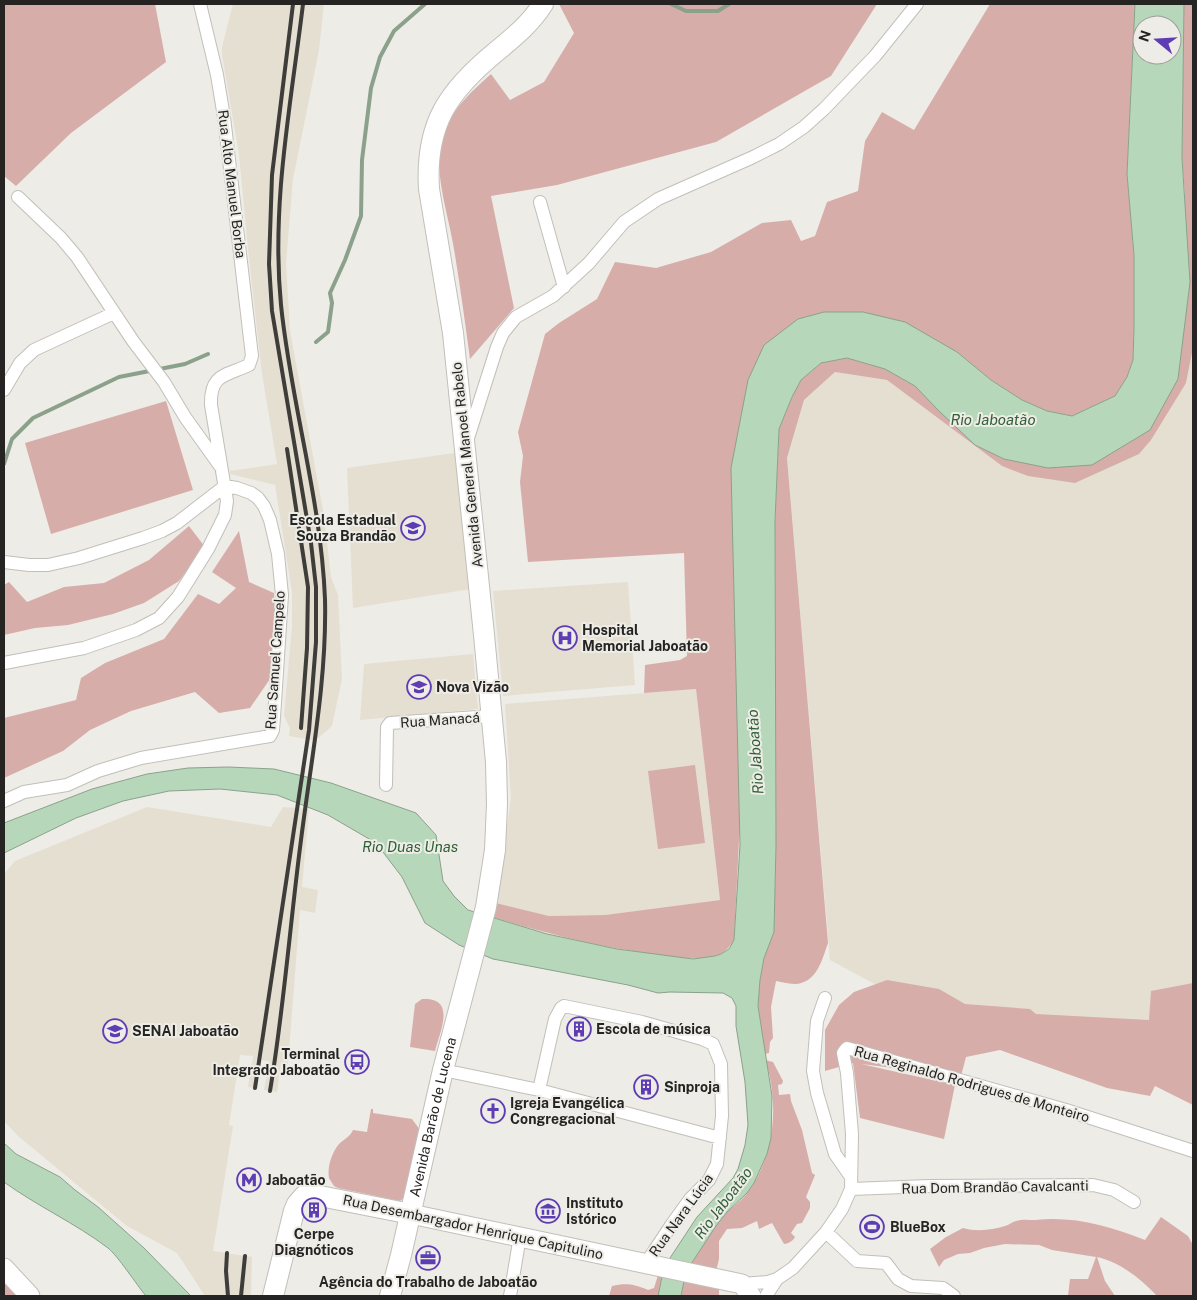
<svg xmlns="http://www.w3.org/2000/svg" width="1197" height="1300" viewBox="0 0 1197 1300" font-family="'Public Sans',sans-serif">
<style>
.built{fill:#e5dfd2}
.green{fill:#d7adaa}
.water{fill:#b7d7ba;stroke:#8ba18c;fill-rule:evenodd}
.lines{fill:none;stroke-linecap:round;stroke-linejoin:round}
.stream{stroke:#8ba18c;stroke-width:4}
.street-casing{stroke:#c1bfb9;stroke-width:14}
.secondary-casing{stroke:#c1bfb9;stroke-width:21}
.primary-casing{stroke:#c1bfb9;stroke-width:22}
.street{stroke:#fff;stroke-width:12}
.secondary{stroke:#fff;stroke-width:19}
.primary{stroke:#fff;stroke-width:20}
.rail{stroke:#3e3d3a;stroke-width:4}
.labels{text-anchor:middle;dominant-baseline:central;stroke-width:4;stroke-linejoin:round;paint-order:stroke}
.street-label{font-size:14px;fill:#252422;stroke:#eeece6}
.poi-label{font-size:14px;font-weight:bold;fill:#252422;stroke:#eeece6;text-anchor:start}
.water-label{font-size:15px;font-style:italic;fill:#316139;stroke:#eeece6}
</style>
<rect width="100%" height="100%" fill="#eeece6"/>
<path class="built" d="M233 4H324L319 50 293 179 286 263 290 331 324 516 331 577 338 595 342 679 332 726 318 738 313 740 289 736 290 728 284 716 292 626V592L275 485 230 474V471L277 464 262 374 248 249 239 154 222 55V47Z
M1193 348V1091L971 1036 830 960 787 458 804 400 835 372 887 380 1002 466 1186 383Z
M469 451 483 587 353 608 347 468Z
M628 582 635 685 503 696 493 591Z
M473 654 478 709 360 720 364 664Z
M696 689 720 900 605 915 549 916 496 903 511 798 505 704Z
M147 807 271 827 283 807 309 809 302 887 318 890 315 913 300 910 288 1064 281 1063 277 1092 264 1090 269 1061 261 1060 256 1088 248 1087 253 1056 240 1055 229 1125 233 1126 213 1251 252 1257 251 1296H205L177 1253 127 1226 18 1136 4 1121V874L15 861Z"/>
<path class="green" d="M4 4H155L166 62 71 133 16 186 4 176Z
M559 4H877L831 76 716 142 557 185 491 196 514 308 470 359C465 322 460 285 454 249 449 217 432 168 442 136 452 109 470 93 491 74L510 100 544 82 574 33Z
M990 4H1135L1127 174 1134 255V328L1133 360 1127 377 1115 396 1072 416 1047 411 1022 400 991 380 957 352 764 345 734 940C729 948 724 954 714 956 694 961 673 957 653 954 598 947 545 933 492 917L496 903 549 916 605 915 720 900 696 689 644 693 645 665 680 660 687 656 684 553 528 562 520 482 523 456 518 432 545 334 559 323 597 299 615 262 656 268 711 252 762 223 791 220 801 241 815 236 827 202 858 191 865 141 882 112 914 130Z
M1184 4H1193V348L1186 383 1151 440 1139 454 1075 483 1028 476 1002 466 887 380 835 372 804 400 787 458 828 943C822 960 817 982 796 984 790 984 782 982 776 981L771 1007 773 1038 770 1042 769 1053 765 1054 758 1006 760 980 764 958 774 932 776 845 775 521 779 429 792 397 801 380 821 363 847 358 885 369 915 386 975 445 1004 459 1150 430 1185 196 1182 158Z
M166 401 193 490 51 534 25 443Z
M189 526 205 547 179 581 144 603 113 614 68 625 35 628 4 635V585L9 582 27 602 64 587 104 583 149 560Z
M239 531 249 582 274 593 275 643 272 676 250 708 219 713 195 692 131 711 90 730 63 751 4 778V718L76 700 81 678 105 663 164 639 198 594 219 604 236 588 212 572Z
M695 765 705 843 658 849 648 771Z
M887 980 939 989 965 1004 1030 1009 1036 1014 1149 1020 1151 991 1193 983V1105L1155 1086 1150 1096 1107 1088 1000 1050 966 1057 961 1076 861 1064 955 1085 944 1139 860 1118 853 1063 825 1071V1030L839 1005 854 992Z
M422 999C457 997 440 1031 435 1051L410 1047 415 1004Z
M765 1060 773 1062 783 1081 782 1084 778 1085 779 1095 790 1094 791 1101 802 1130 812 1173 815 1175 806 1197 810 1202V1208L802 1223 797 1224 791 1233 795 1237C793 1241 788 1244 784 1244L772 1223 759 1229 757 1221 742 1228 727 1229 719 1241V1259L716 1271 691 1264C702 1247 712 1229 726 1213 733 1206 742 1201 748 1192 771 1160 778 1117 770 1078 769 1072 767 1066 765 1060Z
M371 1109H373V1113L412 1119 420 1130 405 1197 400 1201 338 1188 334 1186 329 1178C327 1167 332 1152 339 1144 344 1139 350 1137 353 1130L367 1132Z
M1161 1217 1188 1236 1193 1245V1296H1157C1141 1279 1120 1262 1097 1257L1105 1281 1115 1296H1068L1070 1279H1088L1096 1257 1052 1250 1039 1245 1005 1244 984 1248 970 1253 958 1254 944 1260 939 1267 930 1249 946 1237 963 1228C977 1232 992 1230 1005 1226 1009 1225 1012 1222 1016 1221 1022 1219 1029 1220 1035 1220 1076 1216 1107 1226 1145 1240Z
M659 1272H663L658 1296H609L612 1286C626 1283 634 1284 648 1290L654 1288Z
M4 1274 24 1296H4Z
M685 1276 719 1286V1296H681Z"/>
<path class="water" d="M1135 4H1184L1182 158 1190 282 1178 379 1150 430 1092 465 1048 468 1004 459 975 445 939 411 915 386 885 369 847 358 821 363 801 380 792 397 779 429 775 521 776 845 774 932 764 958 760 980 758 1006 772 1096 771 1138 767 1154 754 1183 747 1193 727 1212 716 1226 691 1264 685 1276 681 1296H658L663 1272 668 1261 697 1217 733 1178 738 1169 745 1145 748 1125 745 1082 736 1026V1006L732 998 723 993 670 992 658 993 628 985 493 959 459 945 425 923 402 877 376 843 328 815 277 795 220 789 169 791 123 801 76 818 4 853V823L92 789 147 774 188 768 228 767 274 769 331 783 416 813 436 835 443 881 454 896 468 910 547 934 617 949 693 959 715 956 721 954 729 949 734 940 740 845 731 468 748 380 764 345 798 319 824 312H863L905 322 957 352 991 380 1022 400 1047 411 1072 416 1115 396 1127 377 1133 360 1134 328V255L1127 174ZM1142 25H1172V55H1142Z
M4 1143 16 1154 60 1177 75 1190 98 1207 144 1248 191 1296H146C136 1284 118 1256 108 1248 75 1223 37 1206 4 1182Z"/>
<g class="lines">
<path class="stream" d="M671 4 686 11H718L729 4
M316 342 328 332 332 303 330 293 345 260 361 216 362 160 371 88 380 57 394 31 425 4
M4 464 12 439 33 418 119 377 185 364 208 354"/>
<g class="street-casing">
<path id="street" d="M18 197 61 238 77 257 133 341 164 382 185 417 220 466
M540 202 564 287
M4 390 20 363 34 350 114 313
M468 438 497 347 503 333 516 317 553 296 589 263 624 222 658 199 751 158 779 144 804 127 824 109 875 56 917 4
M4 562 29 565H48L79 558 143 538 162 531 177 523 225 486 237 488 251 493 258 498 264 506 270 520 278 554 282 595 274 717 273 730 270 736 141 758 98 771 67 785 24 792 4 801
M4 663 84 648 136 630 159 618 178 597 208 549 225 515 227 501 211 405C210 374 225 376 249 365L252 356 224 117 217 75 200 4
M386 785 387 727 390 723 492 716
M825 998 817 1021 813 1071 817 1093 835 1154 851 1177
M443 1070 539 1090 720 1138
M539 1090 555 1019 561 1008 564 1006 642 1022 702 1039 713 1044 721 1064 722 1116 717 1164 709 1180 690 1199 672 1224 646 1263
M851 1189 929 1186 1093 1185 1114 1190 1134 1202
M826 1232 857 1261 886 1263 898 1279 911 1286 943 1288 954 1296
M742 1284 768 1282 777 1279 793 1268 826 1232 842 1209 851 1189 852 1134 847 1073 843 1053 845 1050 847 1048 1066 1110 1193 1151
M510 1296 520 1236
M766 1296 777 1279"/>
</g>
<g class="secondary-casing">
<path id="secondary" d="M411 1214 742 1284 751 1296
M4 1268 30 1296"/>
</g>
<g class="primary-casing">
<g id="primary">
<path d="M273 1296 294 1211 297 1204 304 1196H320L411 1214"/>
<path id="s1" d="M390 1296 401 1255 443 1070 486 907 495 850 497 804 496 762 484 635 453 333 429 189C425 124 448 91 497 51 514 37 531 23 543 4"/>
</g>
</g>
<use href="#street" class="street"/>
<use href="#secondary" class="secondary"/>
<use href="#primary" class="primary"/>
<path class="rail" d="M287 449 308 587 307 648 301 728
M255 1088 309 730 316 642V587L311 543 272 311 269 264 272 175 293 4
M270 1091C284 1008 290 924 301 840 311 760 327 680 325 599 321 499 291 404 281 305 271 204 291 104 303 4
M227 1253 226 1271 228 1296
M241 1296 245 1256"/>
</g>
<defs>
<g id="school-ring" transform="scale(1.25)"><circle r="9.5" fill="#eeece6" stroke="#5e3cb4" stroke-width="1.5"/><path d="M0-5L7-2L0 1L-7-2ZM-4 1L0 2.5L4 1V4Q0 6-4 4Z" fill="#5e3cb4"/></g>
<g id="hospital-ring" transform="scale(1.25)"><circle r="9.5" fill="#eeece6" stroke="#5e3cb4" stroke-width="1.5"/><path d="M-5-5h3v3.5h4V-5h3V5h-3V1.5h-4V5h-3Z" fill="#5e3cb4"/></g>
<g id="building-ring" transform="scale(1.25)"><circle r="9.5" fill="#eeece6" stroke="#5e3cb4" stroke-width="1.5"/><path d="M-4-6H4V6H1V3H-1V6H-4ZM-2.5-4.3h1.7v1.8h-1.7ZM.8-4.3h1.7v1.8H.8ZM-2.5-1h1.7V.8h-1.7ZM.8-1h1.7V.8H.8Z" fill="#5e3cb4"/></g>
<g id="university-ring" transform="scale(1.25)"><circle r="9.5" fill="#eeece6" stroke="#5e3cb4" stroke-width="1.5"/><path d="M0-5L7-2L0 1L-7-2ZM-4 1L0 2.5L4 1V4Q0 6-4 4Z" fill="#5e3cb4"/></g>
<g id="bus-ring" transform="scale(1.25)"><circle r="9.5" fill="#eeece6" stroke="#5e3cb4" stroke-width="1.5"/><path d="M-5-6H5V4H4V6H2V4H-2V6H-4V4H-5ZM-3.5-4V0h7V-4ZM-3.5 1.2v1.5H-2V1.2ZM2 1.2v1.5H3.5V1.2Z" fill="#5e3cb4"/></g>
<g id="church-ring" transform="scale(1.25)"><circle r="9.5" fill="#eeece6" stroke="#5e3cb4" stroke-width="1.5"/><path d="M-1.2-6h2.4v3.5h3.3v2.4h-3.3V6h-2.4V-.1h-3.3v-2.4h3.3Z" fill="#5e3cb4"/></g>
<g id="metro-ring" transform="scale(1.25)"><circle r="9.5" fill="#eeece6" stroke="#5e3cb4" stroke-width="1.5"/><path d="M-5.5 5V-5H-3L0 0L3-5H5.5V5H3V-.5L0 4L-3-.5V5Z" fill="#5e3cb4"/></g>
<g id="museum-ring" transform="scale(1.25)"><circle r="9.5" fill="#eeece6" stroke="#5e3cb4" stroke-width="1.5"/><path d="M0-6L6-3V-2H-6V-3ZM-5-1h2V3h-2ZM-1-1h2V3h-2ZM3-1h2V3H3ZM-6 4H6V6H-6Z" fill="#5e3cb4"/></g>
<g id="stadium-ring" transform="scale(1.25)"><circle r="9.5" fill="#eeece6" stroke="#5e3cb4" stroke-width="1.5"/><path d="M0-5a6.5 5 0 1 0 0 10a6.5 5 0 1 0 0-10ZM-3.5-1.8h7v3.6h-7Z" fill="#5e3cb4"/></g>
<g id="office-ring" transform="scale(1.25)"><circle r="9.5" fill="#eeece6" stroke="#5e3cb4" stroke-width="1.5"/><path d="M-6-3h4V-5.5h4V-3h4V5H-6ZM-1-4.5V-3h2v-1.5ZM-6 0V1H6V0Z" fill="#5e3cb4"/></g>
</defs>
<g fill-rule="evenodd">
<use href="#school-ring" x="413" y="528"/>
<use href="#hospital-ring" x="565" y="638"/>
<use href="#school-ring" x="419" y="687"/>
<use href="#building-ring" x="579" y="1029"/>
<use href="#university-ring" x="115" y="1031"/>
<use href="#bus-ring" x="357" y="1062"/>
<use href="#building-ring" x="646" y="1087"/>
<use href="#church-ring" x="493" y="1111"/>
<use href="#metro-ring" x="249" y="1180"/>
<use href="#building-ring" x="314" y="1210"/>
<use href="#museum-ring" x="548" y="1211"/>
<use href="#stadium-ring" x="872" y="1227"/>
<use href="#office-ring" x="428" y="1258"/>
</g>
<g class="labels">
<g class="street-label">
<text transform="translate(232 184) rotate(83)">Rua Alto Manuel Borba</text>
<text transform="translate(467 465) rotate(-96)">Avenida General Manoel Rabelo</text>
<text transform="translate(275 660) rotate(-86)">Rua Samuel Campelo</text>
<text transform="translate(440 720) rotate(-4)">Rua Manacá</text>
<text transform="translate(972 1084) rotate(16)">Rua Reginaldo Rodrigues de Monteiro</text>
<text stroke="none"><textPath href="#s1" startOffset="184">Avenida Barão de Lucena</textPath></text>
<text transform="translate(995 1187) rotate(-1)">Rua Dom Brandão Cavalcanti</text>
<text transform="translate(681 1215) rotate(-54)">Rua Nara Lúcia</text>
<text transform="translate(473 1227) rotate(12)">Rua Desembargador Henrique Capitulino</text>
</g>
<g class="poi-label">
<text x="396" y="520" text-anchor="end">Escola Estadual<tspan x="396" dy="16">Souza Brandão</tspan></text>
<text x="582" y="630">Hospital<tspan x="582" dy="16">Memorial Jaboatão</tspan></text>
<text x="436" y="687">Nova Vizão</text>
<text x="596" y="1029">Escola de música</text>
<text x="132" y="1031">SENAI Jaboatão</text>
<text x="340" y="1054" text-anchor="end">Terminal<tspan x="340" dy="16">Integrado Jaboatão</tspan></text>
<text x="664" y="1087">Sinproja</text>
<text x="510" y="1103">Igreja Evangélica<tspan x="510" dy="16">Congregacional</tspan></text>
<text x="266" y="1180">Jaboatão</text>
<text x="566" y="1203">Instituto<tspan x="566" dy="16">Istórico</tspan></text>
<text x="890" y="1227">BlueBox</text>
<text x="314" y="1234" text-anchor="middle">Cerpe<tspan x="314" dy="16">Diagnóticos</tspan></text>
<text x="428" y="1282" text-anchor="middle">Agência do Trabalho de Jaboatão</text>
</g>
<g class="water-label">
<text x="993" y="419">Rio Jaboatão</text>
<text transform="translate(755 752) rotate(-94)">Rio Jaboatão</text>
<text x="410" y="846">Rio Duas Unas</text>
<text transform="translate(723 1203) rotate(-53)">Rio Jaboatão</text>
</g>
</g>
<rect width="1197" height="1300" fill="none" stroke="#252422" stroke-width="10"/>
<g transform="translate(1157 40) rotate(288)"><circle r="24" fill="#eeece6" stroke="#9e9c98"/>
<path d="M0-4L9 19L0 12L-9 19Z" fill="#5e3cb4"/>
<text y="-8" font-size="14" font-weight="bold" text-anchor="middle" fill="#252422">N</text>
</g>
</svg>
